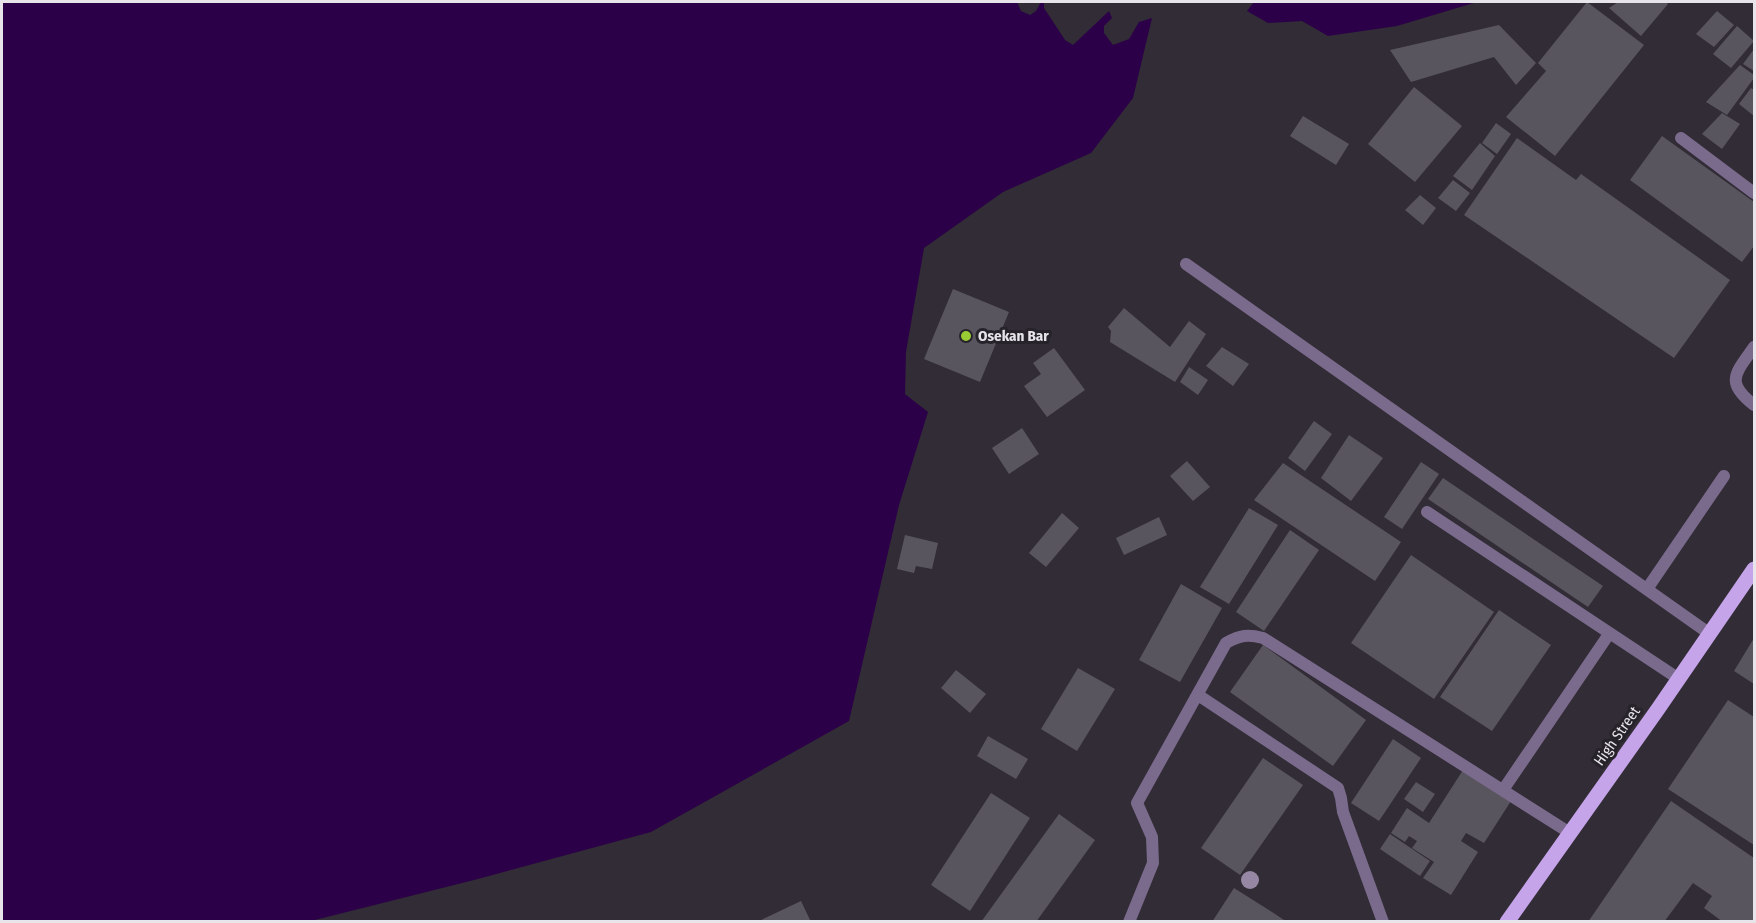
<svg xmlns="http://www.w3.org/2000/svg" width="1756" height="923" viewBox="0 0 1756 923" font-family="'Fira Sans Condensed',sans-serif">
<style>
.water{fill:#2c0048}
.building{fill:#59555f}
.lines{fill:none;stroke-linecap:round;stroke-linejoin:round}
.service{stroke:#7a6a8c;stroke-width:12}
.minor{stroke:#7a6a8c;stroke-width:12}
.primary{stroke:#c6a4ea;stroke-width:15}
.tree{fill:#9688a4}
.poi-dot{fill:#99cb35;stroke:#27232b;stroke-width:2}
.labels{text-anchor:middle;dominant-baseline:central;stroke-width:6;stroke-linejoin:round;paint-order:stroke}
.poi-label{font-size:15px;font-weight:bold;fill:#e7e4ea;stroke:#27232b;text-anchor:start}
.street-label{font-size:15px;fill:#e7e4ea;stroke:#27232b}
</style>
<rect width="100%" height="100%" fill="#312c35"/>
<path class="water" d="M2 2H1017L1021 11 1030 15 1036 11 1041 2H1044V8L1065 40 1073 45 1109 11 1112 18 1104 26V33L1113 45 1129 39 1139 22 1152 18 1133 98 1091 153 1003 192 924 248 906 352 905 394 928 412 899 505 849 721 651 832 478 879 311 921 2 922Z
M1254 2H1477L1397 26 1328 36 1302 21 1268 23 1247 11Z"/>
<path class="building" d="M1587 2 1644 45 1555 156 1506 117 1546 71 1538 63Z
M1618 2H1666L1668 4 1641 36 1609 8Z
M1717 11 1734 25 1714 47 1696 34Z
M1499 25 1536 63 1516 85 1494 57 1411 82 1390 50Z
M1737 26 1754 41 1731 68 1713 54Z
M1754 49V71L1743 64Z
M1740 65 1754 75V78L1727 115 1706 102Z
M1414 87 1462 126 1415 182 1368 144Z
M1751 88 1754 90V116L1739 104Z
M1722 113 1740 124 1722 149 1702 134Z
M1303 116 1349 144 1336 165 1290 136Z
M1496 123 1511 134 1497 154 1482 143Z
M1662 136 1754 202V246L1742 262 1630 180Z
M1517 138 1576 180 1581 174 1730 280 1674 358 1464 215Z
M1480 143 1495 156 1472 190 1453 176Z
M1453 180 1470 193 1456 211 1438 198Z
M1420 195 1436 208 1423 225 1405 210Z
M953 289 1009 312 980 382 924 359Z
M1124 308 1170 347 1189 321 1206 334 1175 382 1110 342 1111 331 1108 327Z
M1222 347 1249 364 1233 386 1206 366Z
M1054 348 1085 390 1047 417 1024 386 1041 374 1033 363Z
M1189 367 1208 380 1198 395 1180 382Z
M1314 421 1332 434 1305 471 1288 458Z
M1022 428 1039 454 1009 474 992 448Z
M1349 435 1383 458 1351 501 1321 478Z
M1187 461 1210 487 1193 501 1170 476Z
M1421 462 1439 474 1402 529 1384 517Z
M1283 463 1401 542 1375 581 1254 500Z
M1443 478 1603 586 1588 607 1428 499Z
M1249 508 1278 525 1229 604 1200 587Z
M1062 513 1079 528 1046 567 1029 553Z
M1159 517 1167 535 1124 555 1116 538Z
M1290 530 1319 550 1264 631 1236 612Z
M905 535 938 543 932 569 916 566 914 573 897 569Z
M1411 555 1494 612 1434 699 1351 643Z
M1181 584 1222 608 1180 682 1139 660Z
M1499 610 1551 645 1492 731 1440 697Z
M1754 638V684L1734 671Z
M1263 645 1366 720 1333 766 1230 692Z
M1078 668 1115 689 1077 751 1041 729Z
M956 670 986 694 970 713 941 688Z
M1728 700 1754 717V845L1668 789Z
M988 736 1028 759 1016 779 977 756Z
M1393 739 1421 758 1379 821 1351 803Z
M1263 758 1303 785 1240 875 1201 848Z
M1463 770 1511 801 1484 843 1466 833 1461 841 1478 852 1451 895 1423 878 1434 862 1412 848 1417 841 1409 836 1405 842 1391 833 1407 808 1429 823Z
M1416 782 1435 794 1423 812 1404 799Z
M991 793 1030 818 970 911 931 885Z
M1671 801 1754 858V922H1723L1704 908 1712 896 1693 883 1664 922H1588Z
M1059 814 1095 840 1036 922H981Z
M1390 834 1430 861 1420 876 1380 849Z
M1234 888 1272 912 1287 922H1212Z
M801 901 811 922H757Z"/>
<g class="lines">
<path class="service" d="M1681 138 1754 193
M1754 347C1736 373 1724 382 1754 405
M1427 512 1679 679
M1647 589 1724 476
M1198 695 1338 788 1341 798 1343 812 1383 922
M1503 790 1609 634
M1129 922 1153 863 1152 837 1137 803 1226 643C1240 635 1248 634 1263 638L1570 833"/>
<path class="minor" d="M1186 264 1710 634"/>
<path class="primary" d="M1507 922 1658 709 1754 569"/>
</g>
<circle class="tree" cx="1250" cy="880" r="9"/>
<circle class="poi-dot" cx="966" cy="336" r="6"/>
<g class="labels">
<g class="poi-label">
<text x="978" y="336">Osekan Bar</text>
</g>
<g class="street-label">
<text transform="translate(1617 736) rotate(-55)">High Street</text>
</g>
</g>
<rect width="1756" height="923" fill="none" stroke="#e7e4ea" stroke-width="6"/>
</svg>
